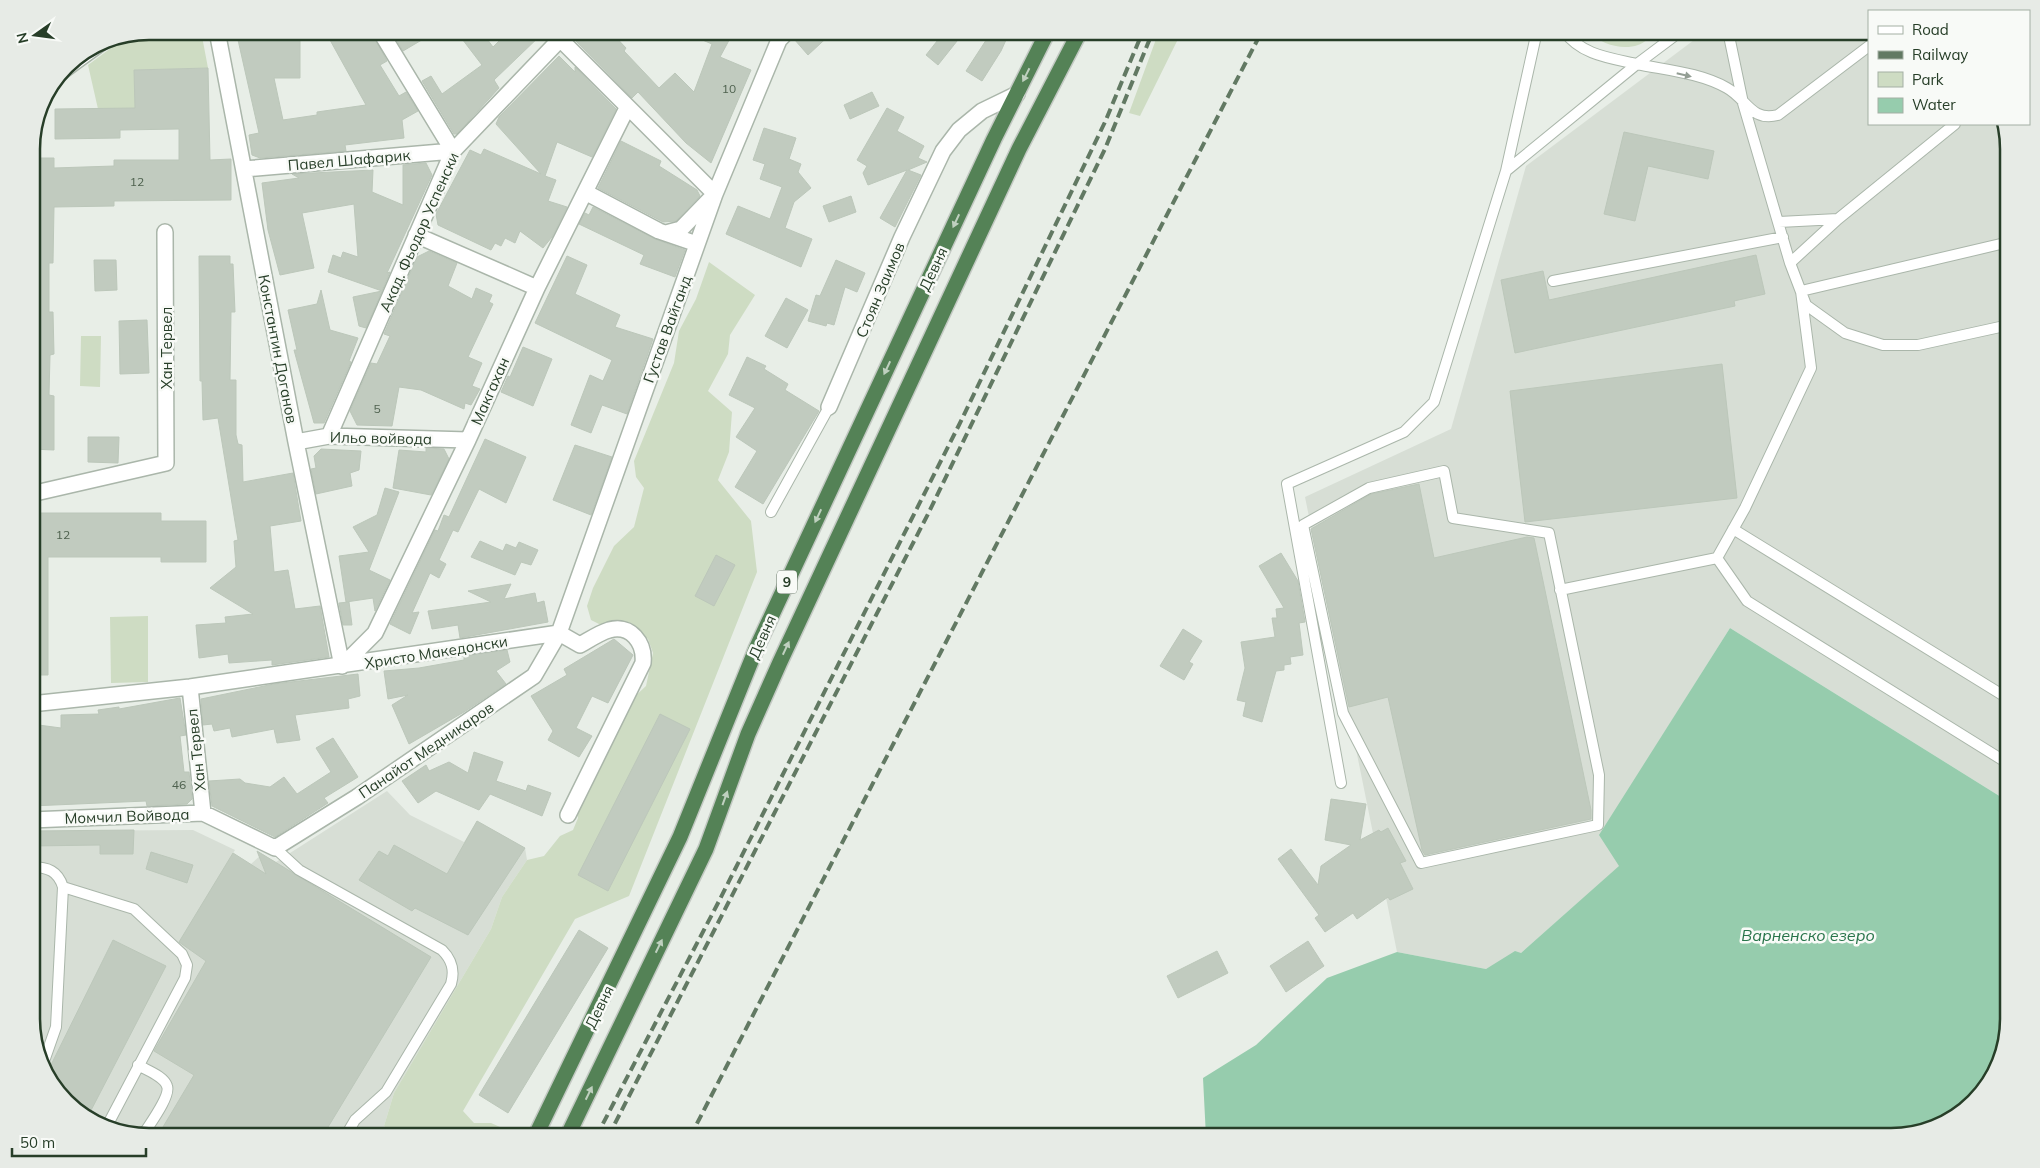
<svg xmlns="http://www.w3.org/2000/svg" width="2040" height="1168" viewBox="0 0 2040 1168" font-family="Mulish,sans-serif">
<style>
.built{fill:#d7ded5}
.green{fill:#cedcc3}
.water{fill:#96ccad}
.building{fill:#c1cbbf;stroke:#bcc7ba}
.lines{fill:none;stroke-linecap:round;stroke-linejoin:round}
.service-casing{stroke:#aab6aa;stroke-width:12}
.minor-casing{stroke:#aab6aa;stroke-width:18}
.trunk-casing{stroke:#c3c9c3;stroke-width:18}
.service{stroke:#fff;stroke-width:10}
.minor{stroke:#fff;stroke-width:15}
.trunk{stroke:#548256;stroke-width:15}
.rail{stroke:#627963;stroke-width:4;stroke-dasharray:10 5;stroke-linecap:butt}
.oneway{fill:#bfd0bf}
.oneway2{fill:#939e94}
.labels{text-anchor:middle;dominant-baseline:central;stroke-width:5;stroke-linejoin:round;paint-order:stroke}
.number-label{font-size:12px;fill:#4e614e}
.shield{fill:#f8faf7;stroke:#667666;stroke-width:1}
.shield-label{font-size:14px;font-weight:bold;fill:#273e28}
.street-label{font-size:15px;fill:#273e28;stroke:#f8faf7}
.water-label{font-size:16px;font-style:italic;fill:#28744a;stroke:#f8faf7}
.rim{fill:none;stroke:#273e28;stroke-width:2.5}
</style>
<rect width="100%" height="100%" fill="#e8eee7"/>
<path class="built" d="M1706 31H1869V124H2003L2009 141V802L1730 628 1627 792 1620 866 1521 953 1486 969 1397 952 1305 497 1451 429 1526 166Z
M387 791 410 815 464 842 477 821 525 848 527 860 502 897 491 929 394 1093 384 1126 396 1137H149L90 1121 47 1078 31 1027V831L193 830 235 850 233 853 251 864 262 854 276 862Z"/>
<path class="green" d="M149 31H201L208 68 135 70V112L98 109 88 65 127 36Z
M1159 31H1182L1140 116 1129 113Z
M1587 31H1658C1652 35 1645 43 1638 45 1621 51 1599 43 1587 31Z
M709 262 755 295 730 335 728 354 708 391 732 412 729 452 718 480 751 521 757 572 629 896 575 919 463 1111 474 1123H491L500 1127 499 1137H396L384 1126 394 1093 491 929 502 897 527 860 544 856 560 836 573 830 578 818 575 806 587 783 599 771 602 760 631 700 646 686 653 653 648 639 624 622 603 626 591 620 587 606 593 588 614 546 634 527 644 488 636 477 634 461 674 363 679 331 696 299Z
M81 336H101L100 387 80 386Z
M148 616V682L111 683 110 617Z"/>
<path class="water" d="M1730 628 2009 802V1019L1993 1078 1950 1121 1891 1137H1206L1203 1078 1256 1045 1327 978 1397 952 1486 969 1515 951 1521 953 1619 866 1599 835Z"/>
<path class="building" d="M236 31H267L269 39 300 40V78H274L283 120 317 115V112L366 105 325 31H371L387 61 380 65 399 96 406 92 418 111 402 120 404 138 345 145 346 151 260 158 252 155 249 135 259 133Z
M391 31H437L403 51Z
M456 31H481L493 47 509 31 543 33 494 80 499 88 457 134H454L422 81 431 76 442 94 482 65Z
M579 31H610L626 48 624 51 659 88 675 73 694 92 712 44 681 31H734L720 57 751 70 711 163 686 143 638 92 632 98 575 40Z
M797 31H834L808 55 794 39Z
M945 31H965L938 65 926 55Z
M992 31H1010L1001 51 982 81 966 71Z
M559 56 575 72V67L616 109 592 157 557 142 545 176 556 180 548 201 567 207 552 237 543 248 520 231 515 243 505 238 501 246 495 243 491 250 438 225 436 214 470 150 481 155 484 149 541 174 496 124 499 117Z
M208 68 210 160 231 159V200L114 201V206L54 207 53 263H49V312H53L54 354 50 355 49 395 54 396V450L31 449V158H54V168L114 166V160H179V129L120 130V138L55 139V109L135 108 134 70Z
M872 92 879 106 850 119 844 105Z
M887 108 904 117 897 131 924 146 918 158 927 162 908 170 921 175 895 227 880 218 907 170 868 185 863 173 867 166 857 160Z
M764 128 796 138 789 159 801 164 798 172 811 188 794 202 785 228 812 239 801 267 726 234 738 206 770 219 782 187 760 179 765 164 753 160Z
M1624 132 1714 151 1708 179 1648 166 1635 221 1604 214Z
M621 141 661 161 659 166 697 190 700 196 676 221 663 222 598 188Z
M426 163 432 175 387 273 390 272 382 291 328 272 333 255 341 258 343 252 358 257 354 204 302 213 314 268 280 275 268 230 262 183 299 178 292 174 373 170 372 192 403 205V165Z
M851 196 856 212 829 222 823 206Z
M593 207 655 239 685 250 675 277 640 264 644 255 579 224 585 213 589 215Z
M429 251 457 263 448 286 472 299 476 288 492 295 489 302 493 304 468 357 482 363 472 386 480 389 471 405 465 403 464 409 421 390 399 387 392 426 357 425 350 411 371 363 377 364 390 336 384 334 417 257Z
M1756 255 1765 294 1734 301 1735 306 1515 353 1501 280 1543 271 1549 300Z
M199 256H230V264H233L235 312H231L230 380H236V435L238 444 242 445 243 482 293 473 301 521 270 526 274 572 288 570 295 609 320 606 329 657 272 665V660L229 663 228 654 199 658 196 625 226 623 225 617 253 614 210 588 236 567 234 541 238 540 218 418 203 420 202 381H200Z
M567 256 587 265 575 294 620 315 615 327 653 339 627 414 602 405 591 433 571 425 590 375 603 381 612 360 535 323Z
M94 260H116L117 290 95 291Z
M836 260 865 273 857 292 845 287 834 325 827 323 826 326 808 321 816 295 820 296Z
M321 290 330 330 358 338 349 361 351 362 324 423H314L294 350H297L288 310 317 304Z
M382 291 366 328 359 326 353 297Z
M786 298 808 310 787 348 765 336Z
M147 320 149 373 120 374 119 321Z
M523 347 552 359 533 406 501 392 508 376 510 377Z
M747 357 766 366 764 369 788 384 785 390 819 411 763 504 735 487 757 451 736 437 755 408 729 395Z
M1722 364 1737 498 1525 522 1510 391Z
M88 437H119L118 463 88 462Z
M485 439 526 457 506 503 479 489 458 532 453 530 439 560 446 564 439 578 430 573 412 613 419 612 410 634 390 624 435 530 438 531 444 515 449 517Z
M575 445 612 457 591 515 553 500Z
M426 448 444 449 449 459 431 495 393 488 399 450 426 452Z
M321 449 361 451 359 470 350 473 352 486 316 494 311 469 316 468 314 456Z
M1419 484 1434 558 1527 537 1534 538 1591 810V819L1425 855 1422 850 1388 697 1349 707 1311 529 1371 494Z
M385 488 399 492 369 570 390 580 375 611 373 598 346 602 339 556 369 552 353 527 377 515Z
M31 513H161V521H206V562H161V557H48V675H31Z
M480 541 503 551 506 544 516 548 519 542 538 550 531 565 521 562 515 575 471 557Z
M1281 553 1298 581 1305 622 1299 623 1303 655 1290 657 1291 664 1284 665V670L1276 671 1262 722 1243 716 1246 702 1237 700 1245 668 1241 642 1275 637 1272 618H1277L1276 609 1284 608 1259 566Z
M716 555 735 565 714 606 695 596Z
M511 584 504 599 535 593 537 603 544 601 548 622 460 638 458 625 432 629 428 611 491 602 468 591Z
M349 602 352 625H343L339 603Z
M1183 629 1202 641 1189 662 1193 664 1184 680 1160 666Z
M614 639 633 655 608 703 592 696 576 728 592 736 579 757 548 740 553 731 531 696 567 675 564 669Z
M507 650 510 662 496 671 506 684 464 712 409 744 392 705 408 695 388 699 384 671 419 668 464 660V656Z
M358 674 360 696 348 699 349 708 295 715 300 740 277 743 274 729 232 737 230 728 214 731 212 724 203 725 201 699 274 684Z
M180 698 186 735 180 736 184 772H189L192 799 187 804 147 806 146 801 31 806V724L61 728V715L99 714 98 710 119 707V709Z
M660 714 690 729 608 891 578 875Z
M333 738 358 777 324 798 328 803 275 837 212 806 209 781 240 779 245 783 270 787 284 777 297 794 331 772 316 748Z
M474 752 503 762 496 781 526 791 528 785 551 793 542 816 490 794 479 810 436 791 418 803 402 781 426 765 429 771 449 762 468 773Z
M1331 799 1366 804 1360 840 1379 830 1381 832 1388 828 1406 861 1400 863 1413 889 1390 900 1388 897 1357 919 1353 913 1325 932 1315 918 1319 915 1278 859 1291 849 1318 885 1321 866 1351 845 1325 840Z
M477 821 525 848 468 935 415 908 412 911 359 880 379 851 388 856 394 845 447 874Z
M134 830 133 854H100V845L31 846V831Z
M257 851 431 957 322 1137H157L194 1075 154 1051 206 961 179 942 233 853 266 874Z
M151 852 193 865 187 883 146 869Z
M579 930 608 948 508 1113 479 1095Z
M113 940 166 966 87 1118 46 1075Z
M1308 941 1324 966 1286 992 1270 966Z
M1217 951 1228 973 1178 998 1167 976Z"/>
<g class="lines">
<g class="service-casing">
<path id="service" d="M1564 31C1581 55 1610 58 1637 64L1681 31
M1728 31 1743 103 1790 263 1806 305 1845 333 1883 345H1918L2009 325
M1506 171 1637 64C1666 70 1701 73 1727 88 1747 99 1751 122 1778 115L1869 46
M1779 222 1838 219 1955 124
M1790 263 1838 219
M1553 281 1783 237
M1444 471 1453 518 1549 533 1599 775 1598 825 1421 863 1343 713 1303 525 1369 488Z
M771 512 829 407
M1733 529 2009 699
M1717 558 1747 601 2009 764
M1560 590 1717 558 1745 508 1811 368 1801 291 2009 242
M1341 783 1287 484 1404 432 1434 402 1506 171 1537 31
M275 848 299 870 442 950C452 960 455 970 451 984L386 1092 355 1120 345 1137
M31 867C48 867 58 871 63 887L56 1027 43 1064
M63 887 134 909 182 954 187 965 185 978 107 1126
M138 1065C146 1070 164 1076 167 1086 171 1096 149 1125 143 1135"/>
</g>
<g class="minor-casing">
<path id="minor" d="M217 31 296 442 342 666
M552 31 715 194 681 229 666 233
M61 72 105 40
M244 169 453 151 380 31
M585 192 659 231 697 244
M416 235 537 288
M829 407 902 237 943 151 959 130 982 111 1017 94
M329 436 453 151 568 31
M296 442 329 436 468 440
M31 494 166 463 165 232
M342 666 375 633 468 440 537 288 627 108
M190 687 203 813
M31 704 190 687 559 633 580 645C589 640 599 633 609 630 631 624 645 643 643 663L568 815
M31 820 203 813 275 848 357 797 534 676 559 633 715 194 779 40 788 31"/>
</g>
<g class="trunk-casing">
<path id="trunk" d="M535 1137 680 837 756 649 994 139 1048 31
M567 1137 706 849 748 734 780 662 1019 149 1080 31"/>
</g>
<use href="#service" class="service"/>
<use href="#minor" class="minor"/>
<use href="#trunk" class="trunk"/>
<path class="rail" d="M596 1137 718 903 959 425 1105 122 1143 31
M608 1137 928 514 1105 149 1153 31
M690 1137 1262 31"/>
</g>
<defs><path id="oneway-solid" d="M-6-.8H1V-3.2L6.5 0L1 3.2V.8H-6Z" transform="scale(1.25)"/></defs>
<g class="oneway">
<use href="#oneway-solid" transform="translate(1026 75) rotate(117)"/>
<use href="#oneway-solid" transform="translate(956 221) rotate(115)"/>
<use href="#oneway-solid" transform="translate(887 368) rotate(115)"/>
<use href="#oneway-solid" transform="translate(818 516) rotate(115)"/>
<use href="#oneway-solid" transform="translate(786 648) rotate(-65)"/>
<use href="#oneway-solid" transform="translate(725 798) rotate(-70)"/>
<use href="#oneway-solid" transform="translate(659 946) rotate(-64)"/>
<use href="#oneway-solid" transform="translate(589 1093) rotate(-64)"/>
</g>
<use class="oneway2" href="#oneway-solid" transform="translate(1684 75) rotate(13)"/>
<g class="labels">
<g class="number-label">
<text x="729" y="88">10</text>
<text x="137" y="181">12</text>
<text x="377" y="408">5</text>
<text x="63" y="534">12</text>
<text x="179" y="784">46</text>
</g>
<rect class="shield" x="777" y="570.5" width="20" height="23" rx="4"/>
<g class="shield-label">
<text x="787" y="582">9</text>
</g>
<g class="street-label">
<text transform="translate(349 160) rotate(-5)">Павел Шафарик</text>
<text transform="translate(419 232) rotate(-66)">Акад. Фьодор Успенски</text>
<text transform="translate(933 269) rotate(-65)">Девня</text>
<text transform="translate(880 290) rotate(-67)">Стоян Заимов</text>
<text transform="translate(667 329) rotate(-70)">Густав Вайганд</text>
<text transform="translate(166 348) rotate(-90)">Хан Тервел</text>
<text transform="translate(278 349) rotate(79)">Константин Доганов</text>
<text transform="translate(490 391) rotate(-66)">Макгахан</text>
<text transform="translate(381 438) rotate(1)">Ильо войвода</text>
<text transform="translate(762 637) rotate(-66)">Девня</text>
<text transform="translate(436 652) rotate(-9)">Христо Македонски</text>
<text transform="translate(196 750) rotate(-96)">Хан Тервел</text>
<text transform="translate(426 750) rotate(-34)">Панайот Медникаров</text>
<text transform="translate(127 816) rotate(-2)">Момчил Войвода</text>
<text transform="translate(599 1007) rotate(-64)">Девня</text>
</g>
<g class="water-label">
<text x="1808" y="935">Варненско езеро</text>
</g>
</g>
<path d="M0 0H2040V1168H0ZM149 40H1891A109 109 0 0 1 2000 149V1019A109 109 0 0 1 1891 1128H149A109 109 0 0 1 40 1019V149A109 109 0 0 1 149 40Z" fill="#e7ebe6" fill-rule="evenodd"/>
<path class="rim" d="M149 40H1891A109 109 0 0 1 2000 149V1019A109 109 0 0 1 1891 1128H149A109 109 0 0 1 40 1019V149A109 109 0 0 1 149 40Z"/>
<rect x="1868" y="10" width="162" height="115" fill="#f8faf7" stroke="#a4afa4"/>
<rect x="1878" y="26" width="25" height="8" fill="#ffffff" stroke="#a4afa4"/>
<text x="1912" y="35" font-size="15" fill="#273e28">Road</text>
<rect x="1878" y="51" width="25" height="8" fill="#627963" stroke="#a4afa4"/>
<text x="1912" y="60" font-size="15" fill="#273e28">Railway</text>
<rect x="1878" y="72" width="25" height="15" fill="#cedcc3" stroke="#a4afa4"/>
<text x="1912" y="85" font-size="15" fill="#273e28">Park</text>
<rect x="1878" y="98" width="25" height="15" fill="#96ccad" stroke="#a4afa4"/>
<text x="1912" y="110" font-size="15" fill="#273e28">Water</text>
<g transform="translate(35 35) rotate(256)" stroke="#f8faf7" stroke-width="4" paint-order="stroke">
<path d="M0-4L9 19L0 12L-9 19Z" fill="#273e28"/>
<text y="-8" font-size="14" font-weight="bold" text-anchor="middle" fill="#273e28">N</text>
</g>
<path d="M12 1148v8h134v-8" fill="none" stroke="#273e28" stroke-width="2.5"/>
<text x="20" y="1148" font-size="15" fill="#273e28" stroke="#f8faf7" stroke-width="4" paint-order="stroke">50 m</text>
</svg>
